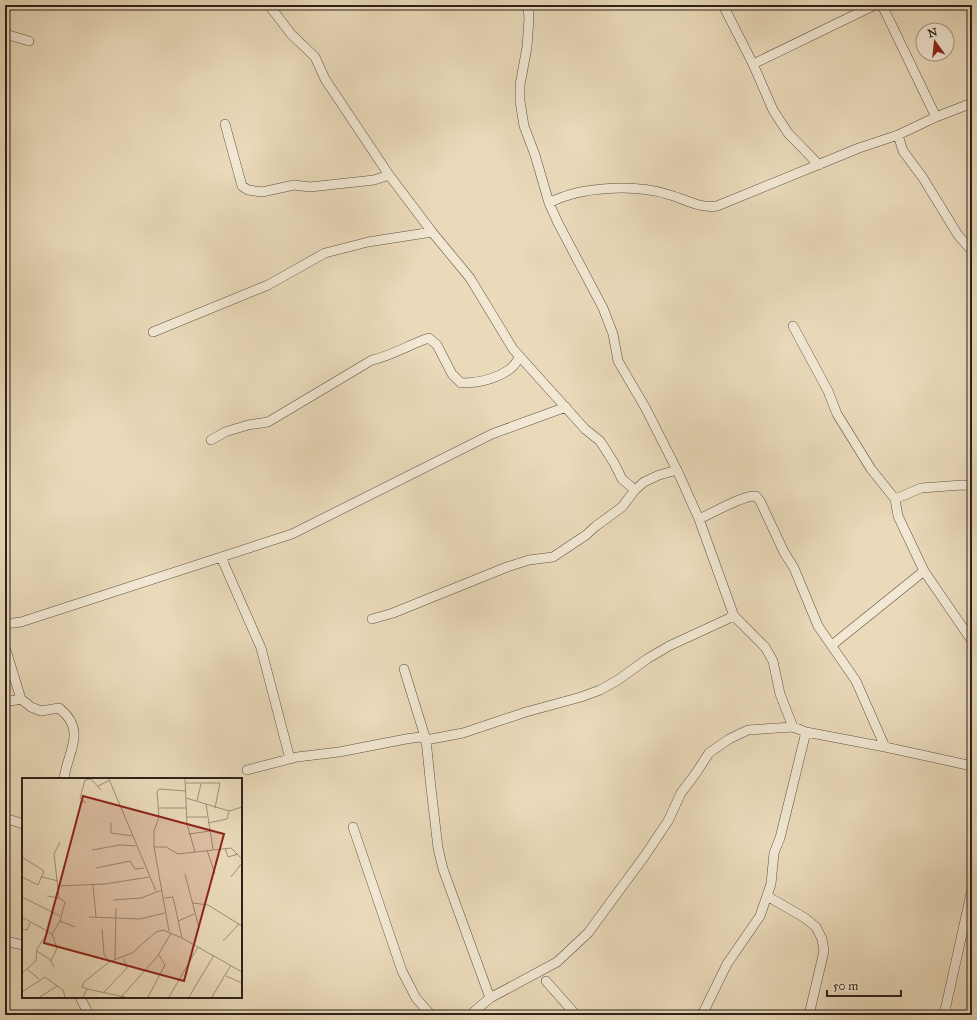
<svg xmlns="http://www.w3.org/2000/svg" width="977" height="1020" viewBox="0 0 977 1020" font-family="'IM FELL Great Primer',serif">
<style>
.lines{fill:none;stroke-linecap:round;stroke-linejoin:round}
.minor-casing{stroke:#5c4f43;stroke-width:10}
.minor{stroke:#f1e7d2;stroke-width:9}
.inset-road{fill:none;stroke:#9e907a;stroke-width:1}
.view{fill:#8f2418;fill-opacity:0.15;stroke:#8f2418;stroke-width:2}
.inset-edge{fill:none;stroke:#2c211b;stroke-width:2}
</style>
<rect width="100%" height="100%" fill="#eadaba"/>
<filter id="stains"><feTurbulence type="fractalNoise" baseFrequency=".005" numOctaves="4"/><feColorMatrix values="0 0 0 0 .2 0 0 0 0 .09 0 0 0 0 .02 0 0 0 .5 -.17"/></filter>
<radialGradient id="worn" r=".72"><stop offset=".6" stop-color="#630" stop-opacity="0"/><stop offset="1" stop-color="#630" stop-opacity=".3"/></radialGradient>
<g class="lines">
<g class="minor-casing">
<path id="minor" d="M269 5 291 34 315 57 325 79 389 175 432 232 470 278 513 349 585 429 600 441 614 463 622 479 635 490
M528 5 529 19 527 47 520 85V101L524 126 535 155 549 203 558 223 603 308 613 334 618 361 645 407 677 470 699 519 734 616 765 647 773 661 780 694 793 727
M723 5 753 64 773 110 788 133 819 165
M882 5 936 117
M5 34 29 41
M753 64 875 5
M225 124 242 186 248 190 262 192 294 185 310 187 374 180 389 175
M898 135 903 151 923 178 958 235 972 251
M549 203C581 186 636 184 670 195 685 199 700 209 717 206L859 148 898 135 936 117 972 103
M793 326 828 391 837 414 871 469 895 499 898 516 924 571 972 641
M153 332 268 285 325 253 368 242 432 232
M211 440 225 432 248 425 268 422 372 360C392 356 410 344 429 338L437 345 452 374 461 383C477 383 496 379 510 369 514 366 517 361 520 357
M895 499 921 488 962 485 972 486
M699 519C713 513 743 495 756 496L760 501 784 552 794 568 818 626 856 681 885 747
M221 557 261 648 290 759
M372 619 393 613 507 567 529 560 553 557 586 535 596 526 622 507 635 490 644 482 659 475 677 470
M5 624 21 622 292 534 492 434 566 407
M832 645 924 571
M5 647 21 699 31 707 41 711 59 708C88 731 67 752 64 779
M404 669 426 740 431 788 438 848 443 869 490 998
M5 702 21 699
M247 770 297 757 339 752 406 739 420 737 426 740 463 733 526 712 581 697 600 690 618 680 647 659 669 646 734 616
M5 818 23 824
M353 827 402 971 416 998 431 1015
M767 896 805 918 816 927 822 939 824 951 809 1015
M5 941 23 945
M546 981 576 1015
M80 997 89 1015
M470 1015 490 998 557 962 588 933 646 854 668 821 681 793 696 773 709 753 729 739 748 730 793 727 806 732 885 747 972 766
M702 1015 727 964 760 916 771 884 774 853 780 838 806 732
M944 1015 972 889"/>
</g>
<use href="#minor" class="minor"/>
</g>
<g transform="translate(22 778)">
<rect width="220" height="220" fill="#eadaba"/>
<path class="inset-road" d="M69 1 79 12M87 1 134 113M163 1 165 46 173 74M164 5H198L193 30M76 8 88 2M164 20 207 33 220 29M175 23 179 6M64 25 58 20 63 2 69 1M184 26 191 71M137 30H164M164 39H185M89 45V55L110 58M186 45 205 41 207 33M167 56 188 53M132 69H144L156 76 209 70 220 81M203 70 206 79 216 76M70 72 98 67 114 68M185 72 193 96M0 79 22 93 16 107 0 99M74 90 108 83 113 91 122 90M163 96 177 150M20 99 36 103M209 99 220 85M71 107 74 139M37 108 83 106 127 99M0 119 38 138M37 120 32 76 38 64M142 120 151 119 160 160M91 122 119 120 140 112M171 125 186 127 220 148M0 139 30 156 38 143 43 124 37 120 25 118M67 139 118 141 143 135M38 143 53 149M156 143 172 136M0 151 5 152 8 145M80 151 82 176 87 184M147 153 132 69V53L137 39 135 14 137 11 164 13M30 156 35 170 29 183 32 189M201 163 217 146M15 173 29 182M93 181 94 130M5 191 17 201M0 195 14 183 15 171 26 154M204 198 220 205M65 211 60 209 62 204 87 184 110 175 134 154 141 152 160 160 220 194M0 214 23 199 41 212 43 219M82 214 105 190 102 181M18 219 35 208M61 219 65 211 103 219M99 219 135 179 149 155M126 219 143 187 137 177M147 219 176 169M167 219 192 177M190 219 209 187"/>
<path class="view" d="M61 18 202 56 162 203 22 165Z"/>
<rect width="220" height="220" class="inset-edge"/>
</g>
<rect width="977" height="1020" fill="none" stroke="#eadaba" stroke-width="20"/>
<rect x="6" y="6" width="965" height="1008" fill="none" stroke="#2c211b" stroke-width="2"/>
<rect x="10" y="10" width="957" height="1000" fill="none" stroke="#2c211b"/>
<g transform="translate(935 42) rotate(345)"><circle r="19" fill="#f1e7d2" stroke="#a29889"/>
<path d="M0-3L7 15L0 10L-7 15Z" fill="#8f2418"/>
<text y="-6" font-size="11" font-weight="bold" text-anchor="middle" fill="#2c211b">N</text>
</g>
<path d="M827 990v6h74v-6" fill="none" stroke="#2c211b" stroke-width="2"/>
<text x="833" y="990" font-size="12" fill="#2c211b" stroke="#f1e7d2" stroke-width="3" paint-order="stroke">50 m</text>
<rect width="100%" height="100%" filter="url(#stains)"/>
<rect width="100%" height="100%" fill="url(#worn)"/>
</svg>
